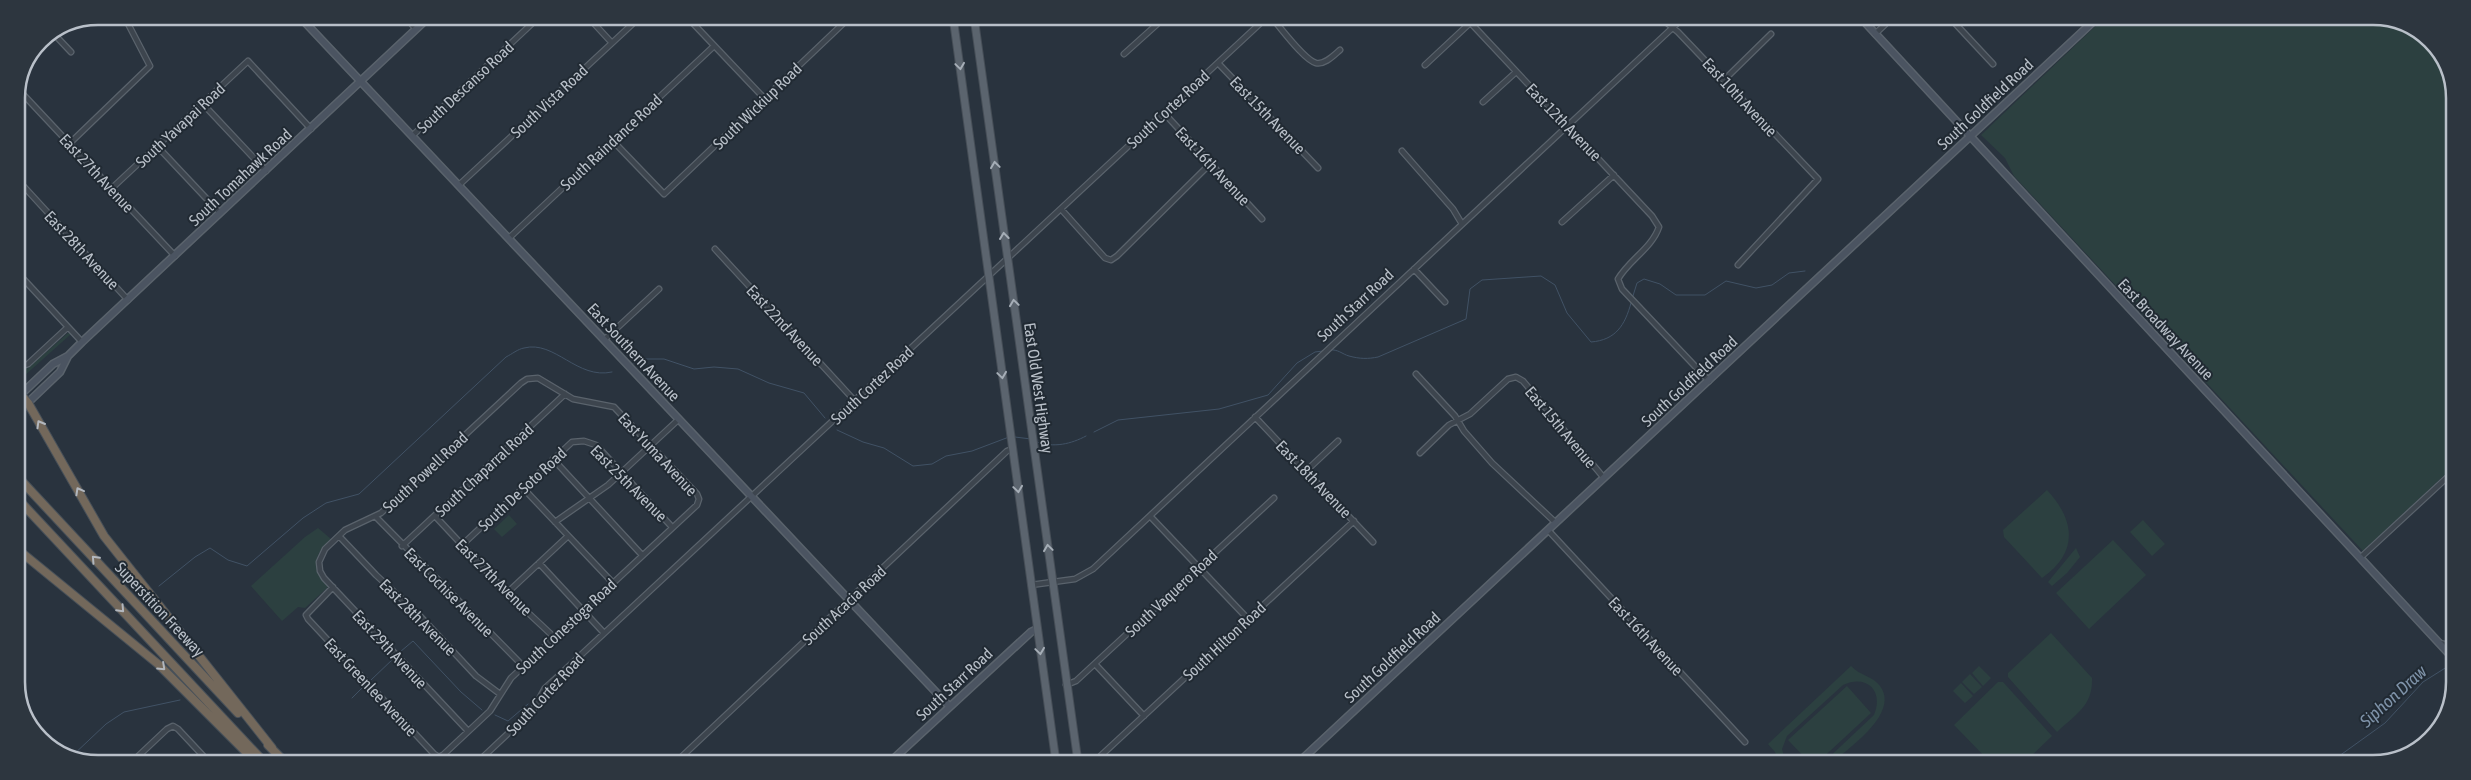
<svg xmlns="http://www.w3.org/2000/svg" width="2471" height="780" viewBox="0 0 2471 780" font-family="'Asap Condensed',sans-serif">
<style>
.green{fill:#2c4040}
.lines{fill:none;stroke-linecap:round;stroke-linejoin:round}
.stream{stroke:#415265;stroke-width:1}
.street-casing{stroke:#5a636c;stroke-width:7}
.secondary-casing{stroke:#5a636c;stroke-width:9}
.primary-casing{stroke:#464e57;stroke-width:9}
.highway-casing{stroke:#475059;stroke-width:10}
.street{stroke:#3d454e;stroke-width:4.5}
.secondary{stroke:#4b5461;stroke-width:6}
.primary{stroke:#5b646e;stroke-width:7}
.highway{stroke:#73685b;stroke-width:8}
.oneway{stroke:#a6aeb7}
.oneway2{stroke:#b2b7be}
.labels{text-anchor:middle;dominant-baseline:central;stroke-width:4;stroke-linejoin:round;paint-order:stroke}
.street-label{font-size:16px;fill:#b9c0c9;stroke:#212a33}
.water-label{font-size:18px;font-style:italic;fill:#7e92a8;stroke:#212a33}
.rim{fill:none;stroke:#b9c0c9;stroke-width:2.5}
</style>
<rect width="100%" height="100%" fill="#29333e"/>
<path class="green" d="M2103 19H2394L2435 44 2455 92 2453 467 2363 551 2014 176 2005 158 1981 135Z
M68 333 71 334 23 377 16 378V366L23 369 28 368Z
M2047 490C2075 520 2079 552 2042 578L2004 537 2003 530Z
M509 515 517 524 502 537 494 529Z
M2143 520 2165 544 2152 556 2130 532Z
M318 528 331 539C310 559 316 564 328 587L305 608 298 607 282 621 251 586 305 537Z
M2113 540 2146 575 2089 629 2056 593Z
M2076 548 2080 557 2067 573 2052 586 2048 582Z
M2051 633 2092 678C2093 706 2076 714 2057 732L2008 677V673Z
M1851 666C1860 676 1873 676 1880 686 1900 713 1850 747 1832 763H1823L1874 715C1884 691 1867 674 1843 685L1787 736 1782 749 1786 763H1779L1775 752 1768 744Z
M1979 666 1991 678 1983 686 1972 673Z
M1970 674 1982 687 1974 694 1962 682Z
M1998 682H2003L2052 736 2024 763H1991L1954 725Z
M1961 683 1973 696 1965 703 1953 691Z
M1847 686 1871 713 1817 763H1810L1788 740Z"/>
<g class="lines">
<path class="stream" d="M1632 299 1637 283 1644 279 1660 284 1676 295H1705L1726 281 1756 288 1772 285 1789 273 1805 271
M1330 350C1338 349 1342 354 1349 356 1360 359 1368 359 1378 357L1466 319 1470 289 1482 280 1541 276 1555 285 1567 313 1591 342C1616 340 1625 325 1631 303
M633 363 642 359H664L694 369 714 367 738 369 769 383 804 393 825 418
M837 430 863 442 884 448 913 466 932 464 946 456 972 451 1009 437
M1094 432 1118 420 1219 409 1268 395 1297 363 1315 352 1323 351
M1015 437 1031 439
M1037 442C1054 448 1071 444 1086 436
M159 586 195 557 210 548 228 560 247 566 303 518 326 503 359 494 506 357C512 354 518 349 524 348 555 340 577 380 612 372
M400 652 413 641 461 692 482 710
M371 680 394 658
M352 698 364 686
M495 715 508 721 528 704
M71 757 106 724 124 712 180 700
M2328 764 2385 723 2423 682 2450 665"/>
<g class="street-casing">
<path id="street" d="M405 17 416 29
M588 17 612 43
M687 17 764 98
M796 17H801
M1272 18C1281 28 1304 60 1316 63 1325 65 1334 55 1340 50
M1466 18 1652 216 1659 227C1652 248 1629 260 1618 279L1622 289 1709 381
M1661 18 1678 32 1818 179 1738 265
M1951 19 1993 64
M54 34 71 52
M1875 34 1892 18
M1124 54 1164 18
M1218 63 1318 168
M1425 65 1470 23
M1724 80 1771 34
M19 90 175 256
M1483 102 1516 72
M203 104 266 171
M1164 113 1262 219
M412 136 539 17
M613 141 664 194 850 17
M69 144 150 66 124 16
M157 146 220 213
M1402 151 1453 209 1462 224
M16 178 128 300
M459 185 640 17
M111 189 248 61 311 129
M1061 209 1105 258 1111 260 1117 256 1210 164
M1562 222 1614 175
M509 238 714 46
M715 249 855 401
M1414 269 1445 302
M16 271 82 342
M604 340 659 289
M16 362 23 366 28 364 68 327
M1416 374 1455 416 1464 431 1492 463 1556 523
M1255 417 1373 542
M1420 453 1449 425 1470 414 1508 379 1516 377 1523 381 1604 478
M553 459 642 555
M1306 471 1338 441
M523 488 613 583
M435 516 507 593 554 637
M1150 516 1248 619
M376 517 523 666
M555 522 608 485 679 419
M1548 530 1745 742
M339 536 376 575 419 615 476 676 500 694
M462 545 572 442 584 441 596 445 672 527
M402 546 565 394
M2360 558 2453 472
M539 563 604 633
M1031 585 1075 579 1093 569 1683 18
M333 587 306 615 308 619 434 754 439 757 443 755 490 711 511 678 697 505 699 499 697 494 614 407 573 399 538 378 527 379 521 383 381 513 345 530 325 549 319 562 320 571 324 578 468 731
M507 593 568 536
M2440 643 2452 646
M1095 664 1144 716
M1066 685 1076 681 1274 498
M483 757 533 710 545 688 555 679 1266 18
M133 761 167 729 173 726 178 729 208 761
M676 762 1007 451 1012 449
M1094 762 1354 521"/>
</g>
<g class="secondary-casing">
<path id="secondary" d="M300 17 949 706
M1861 18 2452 657
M16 399 53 364 68 356
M16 414 60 372 68 356 82 342 429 17
M890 762 1031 632 1037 629
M1299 762 2096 19"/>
</g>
<g class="primary-casing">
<path id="primary" d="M953 17 1056 762
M974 17 1078 762"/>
</g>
<g class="highway-casing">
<path id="highway" d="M16 389 28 403 104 536 272 748
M16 475 238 713
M16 497 263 761
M16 548 158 664 255 761
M268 745 284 761"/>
</g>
<use href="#street" class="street"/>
<use href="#secondary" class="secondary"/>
<use href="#primary" class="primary"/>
<use href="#highway" class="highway"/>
</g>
<defs><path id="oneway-chevron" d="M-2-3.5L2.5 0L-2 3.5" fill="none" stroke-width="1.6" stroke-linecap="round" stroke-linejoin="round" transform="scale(1.25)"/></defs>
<g class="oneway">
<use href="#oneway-chevron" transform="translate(960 66) rotate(82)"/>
<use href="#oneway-chevron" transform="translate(995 165) rotate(-98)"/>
<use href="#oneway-chevron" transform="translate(1004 236) rotate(-97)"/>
<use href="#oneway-chevron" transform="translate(1014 303) rotate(-98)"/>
<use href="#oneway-chevron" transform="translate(1002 375) rotate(82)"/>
<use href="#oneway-chevron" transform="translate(1018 489) rotate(82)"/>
<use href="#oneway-chevron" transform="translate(1048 548) rotate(-98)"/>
<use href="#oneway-chevron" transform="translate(1040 651) rotate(82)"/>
</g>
<g class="oneway2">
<use href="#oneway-chevron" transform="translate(40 424) rotate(-120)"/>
<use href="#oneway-chevron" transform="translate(79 491) rotate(-119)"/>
<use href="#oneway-chevron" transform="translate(95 559) rotate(-133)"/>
<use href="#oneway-chevron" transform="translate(121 609) rotate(47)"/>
<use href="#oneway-chevron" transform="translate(162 667) rotate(43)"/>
</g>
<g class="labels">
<g class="street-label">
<text transform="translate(465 87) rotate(-43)">South Descanso Road</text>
<text transform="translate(1740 97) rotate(47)">East 10th Avenue</text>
<text transform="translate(549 101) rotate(-43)">South Vista Road</text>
<text transform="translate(1985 104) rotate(-43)">South Goldfield Road</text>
<text transform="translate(757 106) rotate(-44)">South Wickiup Road</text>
<text transform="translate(1168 109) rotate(-43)">South Cortez Road</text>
<text transform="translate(1268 115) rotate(46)">East 15th Avenue</text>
<text transform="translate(1564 122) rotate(46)">East 12th Avenue</text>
<text transform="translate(180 125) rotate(-43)">South Yavapai Road</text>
<text transform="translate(611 142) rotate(-43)">South Raindance Road</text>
<text transform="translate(1213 166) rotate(47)">East 16th Avenue</text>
<text transform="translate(97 173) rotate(47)">East 27th Avenue</text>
<text transform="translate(240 177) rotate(-43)">South Tomahawk Road</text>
<text transform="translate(82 250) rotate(47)">East 28th Avenue</text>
<text transform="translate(1355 305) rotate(-43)">South Starr Road</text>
<text transform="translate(785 325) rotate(47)">East 22nd Avenue</text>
<text transform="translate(2166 329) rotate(47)">East Broadway Avenue</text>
<text transform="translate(634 352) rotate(47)">East Southern Avenue</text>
<text transform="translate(1689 381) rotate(-43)">South Goldfield Road</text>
<text transform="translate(872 385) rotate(-43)">South Cortez Road</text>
<text transform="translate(1039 388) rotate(82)">East Old West Highway</text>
<text transform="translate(1561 427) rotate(50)">East 15th Avenue</text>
<text transform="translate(658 454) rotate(47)">East Yuma Avenue</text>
<text transform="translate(484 470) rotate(-43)">South Chaparral Road</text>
<text transform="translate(425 472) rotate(-43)">South Powell Road</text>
<text transform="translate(1314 479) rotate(46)">East 18th Avenue</text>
<text transform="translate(629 483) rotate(45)">East 25th Avenue</text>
<text transform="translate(522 489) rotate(-43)">South De Soto Road</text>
<text transform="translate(494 577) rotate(45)">East 27th Avenue</text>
<text transform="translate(449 592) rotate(45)">East Cochise Avenue</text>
<text transform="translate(1171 593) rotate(-43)">South Vaquero Road</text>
<text transform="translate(844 605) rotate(-43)">South Acacia Road</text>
<text transform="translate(160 609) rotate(47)">Superstition Freeway</text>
<text transform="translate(418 617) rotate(45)">East 28th Avenue</text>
<text transform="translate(566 626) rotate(-43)">South Conestoga Road</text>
<text transform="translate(1646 636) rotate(47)">East 16th Avenue</text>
<text transform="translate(1224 641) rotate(-43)">South Hilton Road</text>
<text transform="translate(390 649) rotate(47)">East 29th Avenue</text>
<text transform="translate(1392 657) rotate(-43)">South Goldfield Road</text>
<text transform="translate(954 684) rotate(-43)">South Starr Road</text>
<text transform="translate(371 687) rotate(47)">East Greenlee Avenue</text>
<text transform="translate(545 694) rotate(-47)">South Cortez Road</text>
</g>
<g class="water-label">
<text transform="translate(2393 696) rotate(-42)">Siphon Draw</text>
</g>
</g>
<path d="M0 0H2471V780H0ZM98 25H2373A73 73 0 0 1 2446 98V682A73 73 0 0 1 2373 755H98A73 73 0 0 1 25 682V98A73 73 0 0 1 98 25Z" fill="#2d363f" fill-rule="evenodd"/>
<path class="rim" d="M98 25H2373A73 73 0 0 1 2446 98V682A73 73 0 0 1 2373 755H98A73 73 0 0 1 25 682V98A73 73 0 0 1 98 25Z"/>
</svg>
